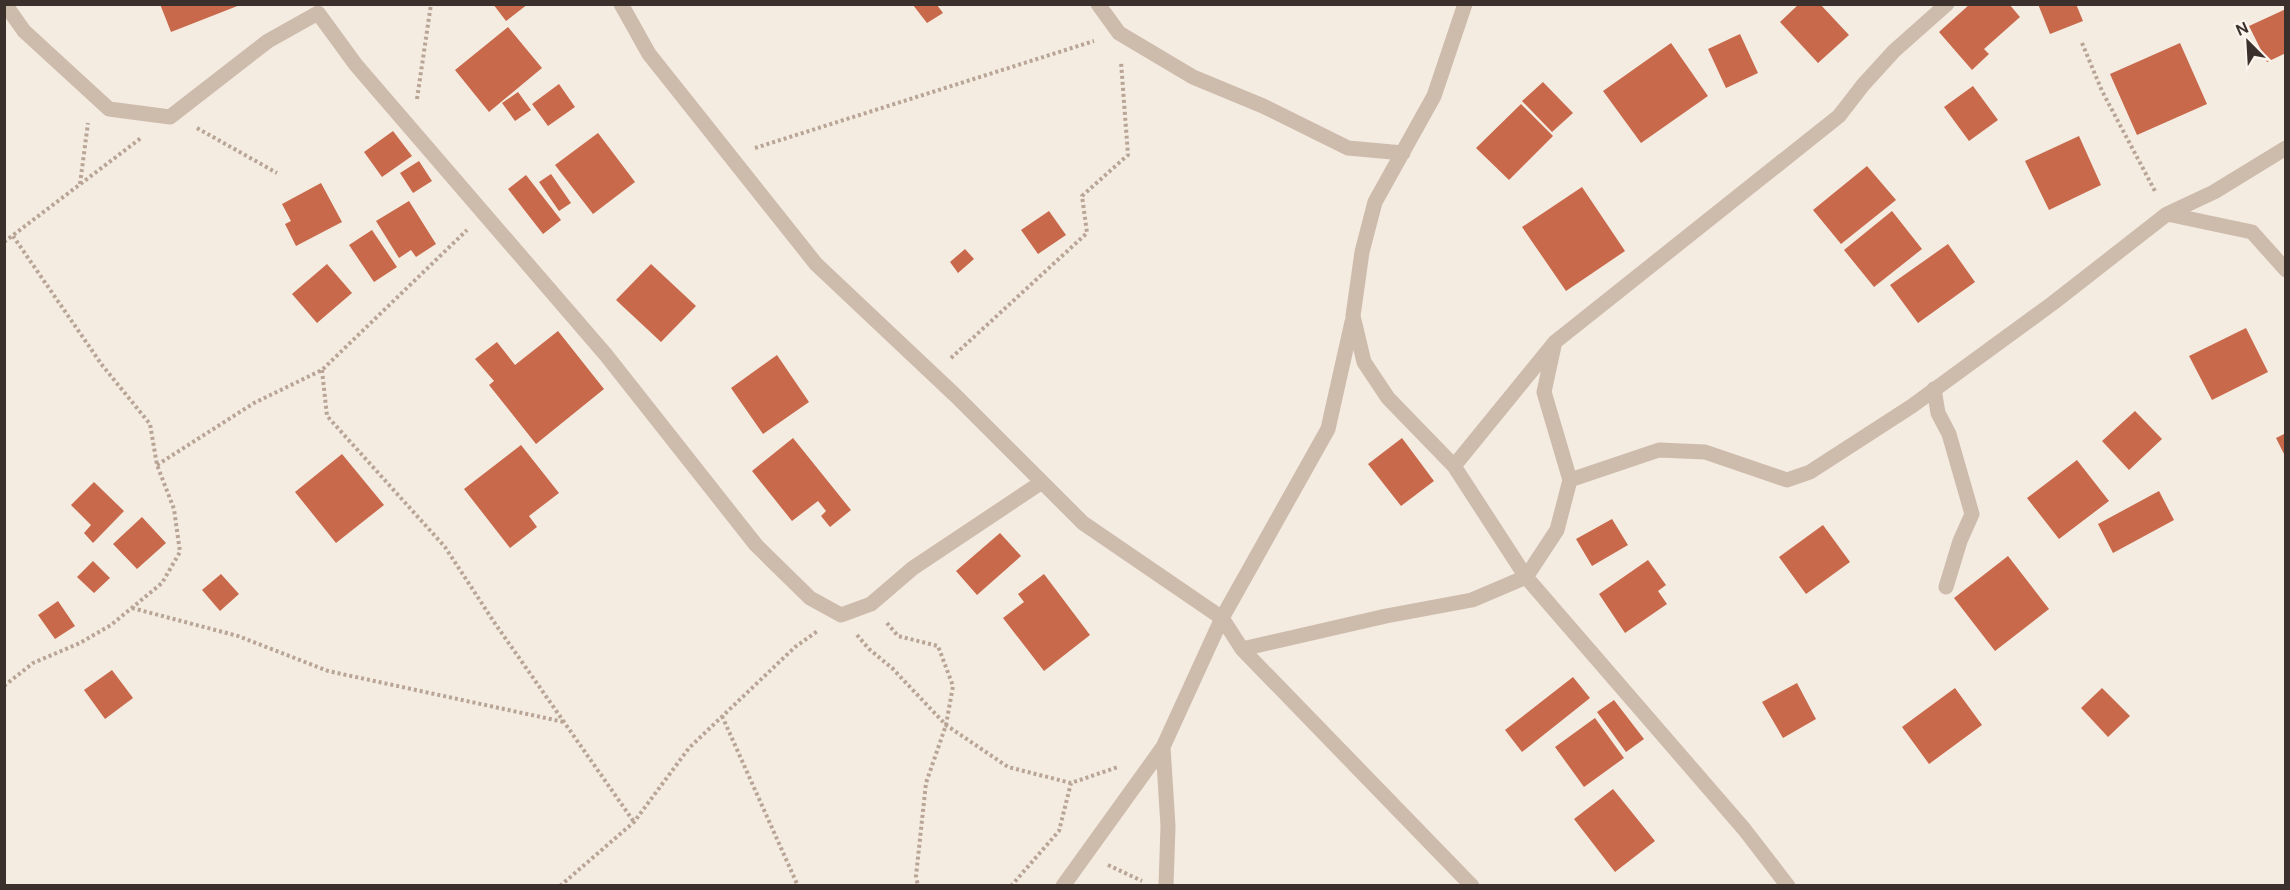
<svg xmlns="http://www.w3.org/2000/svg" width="2290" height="890" viewBox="0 0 2290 890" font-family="'DM Sans',sans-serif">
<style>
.building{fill:#c8694b}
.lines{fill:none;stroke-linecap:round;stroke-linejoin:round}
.path{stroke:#b9a596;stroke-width:4;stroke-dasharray:3 3;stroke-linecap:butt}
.lane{stroke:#cdbbac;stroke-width:15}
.street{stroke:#cdbbac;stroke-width:15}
</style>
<rect width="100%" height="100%" fill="#f4ebe1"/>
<path class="building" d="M160 4H240V5L171 32Z
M493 4H528L506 21Z
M1799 4H1820L1849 35 1818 63 1780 22Z
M1970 4H2009L2020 17 1984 49 1989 54 1972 70 1939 32Z
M2038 4H2076L2083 21 2050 34Z
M913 5H937L943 13 927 23Z
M2286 9V53L2267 62 2249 26Z
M508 27 542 68 489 112 455 70Z
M1740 34 1758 73 1726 88 1708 49Z
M1671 43 1708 96 1641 143 1603 91Z
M2180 43 2207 104 2137 135 2110 74Z
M1543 82 1573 113 1552 132 1522 101Z
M559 84 575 107 548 126 532 104Z
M1973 86 1998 120 1969 141 1944 107Z
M518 92 531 110 515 121 502 103Z
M1521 104 1553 136 1509 180 1476 148Z
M393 131 412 156 382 177 364 152Z
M598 133 635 182 593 214 555 165Z
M2079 136 2101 185 2049 210 2025 161Z
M419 161 432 181 413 193 400 173Z
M1867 166 1896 200 1841 244 1813 210Z
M551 174 571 203 559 211 539 182Z
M526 175 561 220 543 234 508 189Z
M321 183 342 222 296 246 285 224 291 221 282 204Z
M1582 187 1625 251 1566 291 1522 227Z
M409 201 436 244 416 257 411 250 399 258 376 221Z
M1049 211 1066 235 1038 254 1021 230Z
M1892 211 1922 249 1874 287 1844 250Z
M372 230 397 267 374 282 349 245Z
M1948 244 1975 282 1918 323 1890 285Z
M965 249 974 259 958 273 950 262Z
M327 264 352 293 317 323 292 294Z
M651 264 696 306 661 342 616 300Z
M2246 328 2268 372 2212 400 2189 356Z
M558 331 604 389 536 444 489 385 494 381 475 359 497 342 515 365Z
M777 355 809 402 763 434 731 388Z
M2135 411 2162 439 2129 470 2102 441Z
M2286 433V458L2276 438Z
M793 438 851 510 830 527 821 516 826 511 818 501 792 521 752 471Z
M1402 438 1434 481 1401 506 1368 464Z
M521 445 559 493 529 516 537 527 510 548 464 489Z
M342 454 384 505 336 543 295 492Z
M2077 460 2109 501 2059 539 2027 498Z
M94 482 124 511 93 543 84 533 91 525 71 505Z
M2159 491 2174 520 2113 553 2098 524Z
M142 517 166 543 137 569 113 544Z
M1612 519 1628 545 1592 566 1576 539Z
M1823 525 1850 562 1806 594 1779 557Z
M1000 533 1021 556 977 595 956 571Z
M2008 556 2049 609 1995 651 1954 598Z
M1648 560 1666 585 1658 591 1667 604 1625 633 1599 594Z
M93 561 110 578 94 593 77 577Z
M221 574 239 594 220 611 202 590Z
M1044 574 1090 635 1044 671 1003 618 1024 602 1018 594Z
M58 601 75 626 55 639 38 615Z
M112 670 133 698 105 719 84 690Z
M1573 677 1590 698 1522 752 1505 730Z
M1797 683 1816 719 1783 738 1762 702Z
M1955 688 1982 725 1929 764 1902 727Z
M2102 688 2130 716 2108 737 2081 708Z
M1614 700 1644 739 1626 752 1597 712Z
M1595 718 1624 758 1584 787 1555 747Z
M1613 789 1655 841 1615 872 1574 819Z"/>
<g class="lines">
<path class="path" d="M2082 43 2102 91 2156 193
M417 99 431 4
M197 128 277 173
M755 148 1094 41
M80 184 88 123
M4 242 141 138
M951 358 1087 233 1082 196 1128 155 1121 62
M322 370 327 416 445 547 494 622 634 822
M157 465 254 403 322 370 467 230
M132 608 238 636 328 671 564 722
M887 623 898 636 938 646 953 686 946 725 926 783 916 876 918 886
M857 635 869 649 892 668 946 725 1008 767 1071 783 1118 767
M4 686 33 663 80 643 111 625 162 583 180 552 174 509 157 465 150 424 102 365 13 236
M722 716 798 886
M1108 865 1142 881
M560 886 634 822 689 748 795 647 819 630
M1011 886 1059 831 1071 783"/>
<path class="lane" d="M1934 389 1938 413 1949 434 1972 514 1960 541 1946 587"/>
<path class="street" d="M5 4 24 31 109 109 170 117 268 41 318 13 356 65 606 355 756 545 810 598 841 615 871 604 913 568 1042 482
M621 4 649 54 816 264 956 396 1083 523 1222 618 1242 649 1472 886
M1098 4 1119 33 1193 77 1263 106 1348 148 1403 153
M1465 4 1434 96 1375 202 1362 252 1353 316 1364 362 1388 398 1454 466 1526 577 1744 829 1788 886
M2167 214 2252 232 2286 270
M1454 466 1555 342 1839 116 1863 85 1894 51 1947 4
M1570 480 1659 450 1705 452 1787 480 1810 472 1912 406 2053 303 2167 214 2214 192 2286 148
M1242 649 1386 616 1472 600 1526 577 1557 530 1570 480 1544 392 1554 346
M1163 747 1168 826 1166 886
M1063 886 1163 747 1222 618 1328 429 1352 322"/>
</g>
<rect width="2290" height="890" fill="none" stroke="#3b302b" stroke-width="12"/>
<g transform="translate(2248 42) rotate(336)" stroke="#fbf5ee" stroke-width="4.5" paint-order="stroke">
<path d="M0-4.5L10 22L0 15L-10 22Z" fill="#3b302b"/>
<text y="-9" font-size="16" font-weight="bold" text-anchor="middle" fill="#3b302b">N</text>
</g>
</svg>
